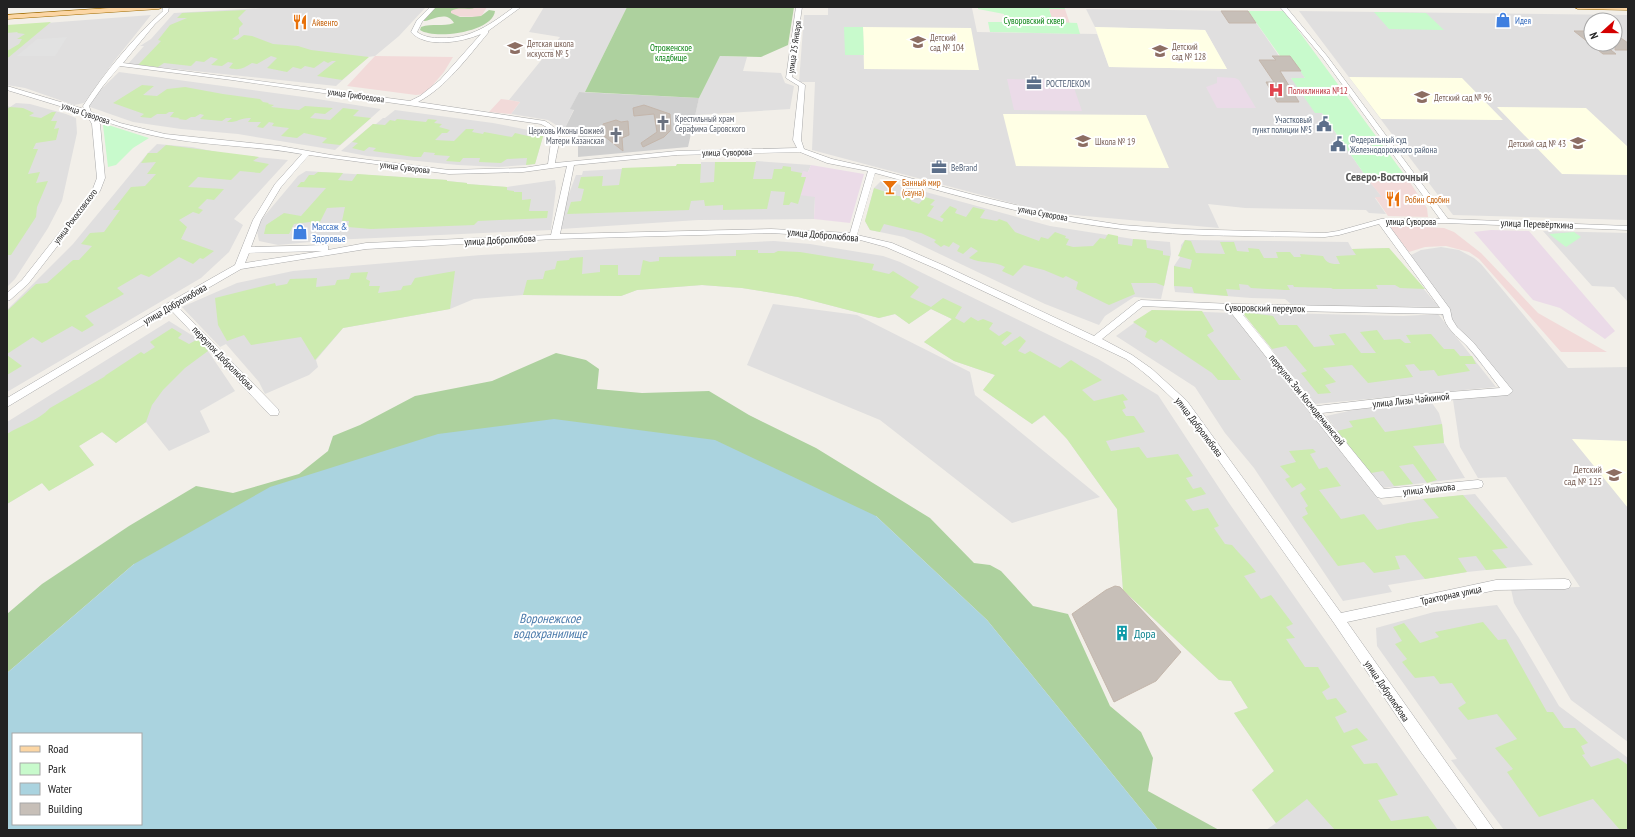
<svg xmlns="http://www.w3.org/2000/svg" width="1635" height="837" viewBox="0 0 1635 837" font-family="'PT Sans Narrow',sans-serif">
<style>
.residential{fill:#e0dfdf;fill-rule:evenodd}
.commercial{fill:#f2dad9}
.industrial{fill:#ebdbe8}
.education{fill:#ffffe5}
.religious{fill:#d0d0d0}
.grass{fill:#cdebb0}
.forest{fill:#add19e}
.park{fill:#c8facc}
.parking{fill:#e2e2e2}
.water{fill:#aad3df;fill-rule:evenodd}
.building{fill:#c7bfb8;stroke:#c4b6ab}
.lines{fill:none;stroke-linecap:round;stroke-linejoin:round}
.minor-casing{stroke:#a9a9a9;stroke-width:1}
.major-casing{stroke:#a06b00;stroke-width:1}
.minor{fill:#fff;fill-rule:evenodd}
.major{fill:#fcd6a4;fill-rule:evenodd}
.labels{text-anchor:middle;dominant-baseline:central;stroke-width:4;stroke-linejoin:round;paint-order:stroke}
.far-park-label{font-size:9px;fill:#0c8416;stroke:#fff}
.far-shop-label{font-size:9px;fill:#366cbe;stroke:#fff;text-anchor:start}
.far-food-label{font-size:9px;fill:#c56008;stroke:#fff;text-anchor:start}
.far-education-label{font-size:9px;fill:#785e54;stroke:#fff;text-anchor:start}
.far-street-label{font-size:9px;fill:#222;stroke:#fff}
.far-service-label{font-size:9px;fill:#4e5e75;stroke:#fff;text-anchor:start}
.far-health-label{font-size:9px;fill:#be3a42;stroke:#fff;text-anchor:start}
.far-worship-label{font-size:9px;fill:#5b616d;stroke:#fff;text-anchor:start}
.street-label{font-size:10px;fill:#222;stroke:#fff}
.shop-label{font-size:10px;fill:#366cbe;stroke:#fff;text-anchor:start}
.education-label{font-size:10px;fill:#785e54;stroke:#fff;text-anchor:end}
.far-district-label{font-size:12px;font-weight:bold;fill:#555;stroke:#fff}
.near-culture-label{font-size:12px;fill:#0d838f;stroke:#fff;text-anchor:start}
.near-water-label{font-size:13px;font-style:italic;fill:#4a7aab;stroke:#fff}
</style>
<rect width="100%" height="100%" fill="#f2efe9"/>
<path class="residential" d="M280 7H426L399 36 375 56 368 57 336 86 128 64 144 46H140L151 39 174 13Z
M544 7H627L585 92H579L571 108 574 109 564 130 548 120 511 114 520 102 509 100 560 37 529 32Z
M828 7 972 8 977 32 1097 34 1109 67 1227 69 1205 30 1095 27 1086 9 1248 11 1279 56H1290L1301 71 1305 78H1291L1322 113 1369 181 1375 188 1382 197 1375 198 1386 214 1369 213 1366 210 1245 208 1208 204 1219 228 1074 215 1038 210 812 150 815 82H799L804 15H828Z
M1299 11 1628 15V220L1453 215ZM1591 20H1615V44H1591Z
M151 15 115 60 84 103 74 105 25 88 7 85V26Z
M720 56 747 57 743 71 781 73 785 83 794 86 790 109 695 115 699 98Z
M119 72 311 98 381 109 335 150 238 134 181 129 133 122 90 107 88 102Z
M16 103 30 104 66 114 76 118 77 133 62 201 48 228 15 279 7 287V106L10 107Z
M395 110 493 123 544 133 535 164 526 165 499 167 458 165 367 156 341 151 373 124H376L383 118H385Z
M157 144 192 147 227 154 288 160 234 219 243 225 229 252 201 278 7 392V310L73 244 148 153Z
M756 161 811 165 808 172 815 197 814 219 698 220 561 229 567 199 576 175H582L583 171 676 166 677 164H701V162H756Z
M306 171 447 180V181L467 183V184L507 187 555 180 556 188 551 230 332 240 278 245 259 241 256 226 298 176Z
M882 180 1050 226 1133 239 1170 242 1171 254 1161 299 1134 297 1105 316 1099 325 1045 304 904 237 870 230 865 221 874 188Z
M1543 231 1628 233V302L1614 287 1592 286Z
M1185 240 1348 242 1352 249 1389 248 1439 307 1324 306 1291 304 1285 299 1251 298 1175 292 1174 286V266L1180 257 1181 245Z
M774 241 810 244 883 256 900 262 1098 359 1158 395 1229 503 1458 830H1266L1276 823 1252 790 1274 771 1234 713 1248 708 1231 681 1219 680 1123 590 1117 509 1067 439 1045 415 1032 424 983 390 995 375 954 361 924 342 952 319 931 309 909 324 895 314 879 318 798 297 742 288 702 285 637 290 621 296 523 295 474 299 450 309 343 328 316 360 318 367 309 375 265 394 259 382 226 344 220 347 182 307 237 283 293 271 481 255Z
M1441 247 1459 250 1474 258 1481 264 1568 368 1628 367V742L1571 700 1514 603 1511 589 1580 587 1506 477 1478 478 1460 447 1453 400 1506 395 1441 315V306L1409 256 1421 250Z
M773 304 857 315 970 372 975 395 1100 497 1012 523 880 420 747 365Z
M1152 310 1231 313 1383 505 1423 499 1475 494 1533 565 1467 572 1388 585 1392 592 1343 601 1254 468 1225 433 1195 387 1116 336Z
M1242 312 1403 316 1438 314 1496 387 1315 404Z
M169 321 198 339 208 351 235 391 200 411 210 432 169 451 146 422 116 443 102 432 79 446 94 465 49 491 42 483 7 504V422Z
M1432 403 1439 413 1442 424 1444 443 1465 478 1382 488 1326 416 1358 409Z
M1497 605 1519 638 1559 706 1628 758V830H1504L1451 760 1457 759 1377 646 1376 628 1434 612Z"/>
<path class="commercial" d="M450 7H487L481 17 444 16Z
M1049 9H1065L1071 27 1000 22H1053Z
M375 56 453 57 444 72 425 94 416 95 347 86Z
M501 99 509 100 520 102 511 114 489 112Z
M1369 181H1409L1427 208 1428 217 1388 216 1375 197H1382Z
M1393 226 1444 228 1454 232 1481 253 1538 313 1607 352H1561L1479 259 1469 252 1446 246 1425 247 1409 252 1390 228Z"/>
<path class="industrial" d="M1217 77 1235 78 1239 80 1256 108H1217L1206 87 1217 83Z
M1007 79 1057 80V82L1073 85 1082 111 1014 110Z
M811 165 864 174 850 223 814 219 815 197 799 195 806 177H801L803 171 808 172Z
M1491 230 1529 231 1615 331 1605 339 1560 308 1533 300 1474 232Z"/>
<path class="education" d="M863 27 971 28 979 70 864 69Z
M1095 27 1205 30 1227 69 1109 67Z
M1349 77 1462 78 1503 120 1381 119Z
M1497 107 1586 108 1628 147V175L1562 174Z
M1003 114 1146 115 1169 168 1016 166Z
M1572 439 1628 441V508Z"/>
<path class="religious" d="M579 92 699 98 688 147 578 157V130H564L574 110 570 109Z"/>
<path class="grass" d="M246 10 238 18 243 24 239 28V34L232 39 237 40 244 35 252 36 273 44 298 46 311 50 369 57 342 80 317 76 336 61H332L328 63 324 61 314 68 305 66 301 69 293 67 287 72 267 68 277 58 271 56 257 64 252 63C244 68 239 71 229 68L233 63 228 62 222 66 211 65 218 59 211 57 204 62 196 61 191 66 164 63 158 67 138 65 161 41 158 40 170 25 187 18H177L182 13Z
M51 22 9 57 7 58V51L19 44 22 39H17L25 34 17 33 18 32 7 33V25Z
M142 85 154 86 143 95 157 96 167 89 185 87 223 94 260 99 263 102 269 103 268 104 274 105 271 107 299 110 305 106 333 108 325 114 315 113 310 118 330 120 343 108 359 110 353 116 371 118 340 145 322 143 327 138 304 133 297 138 281 136 289 128 272 126 274 123 269 122 263 128 257 127 261 122H248L251 118C241 117 237 123 227 122L232 118H226L222 121 200 119 204 115 200 114 195 117H191L186 120 178 119 180 118 170 117 174 112H169L166 114H157L151 118 140 117 144 114 113 103Z
M10 107 23 108 34 113 29 116 41 118 52 112H56L51 121H57L54 129 59 128 56 140 36 143 33 149H38L28 174 40 172 36 183 48 181 37 207 36 217 11 255H7V109Z
M397 119 426 122 428 119 437 120 434 123 442 124 439 127 450 130 447 133H442L435 140 454 141 466 129H474L472 132 483 134 484 132 512 137 515 133 532 137 538 131 544 133 535 164 526 165 527 158 507 159 501 163 479 162 480 158H463L460 162 446 161 450 156 434 155 435 153 424 152 421 157H414L373 151 376 148 369 147 364 151 352 148 358 143 352 142 373 124 385 125 390 120 395 121Z
M166 145 259 157 253 161 269 164 260 173 240 171 231 180 198 177 188 187 224 189 214 200 207 199 198 208 203 210 199 214 193 212 179 220 187 227 181 239 214 251 203 259 200 258 193 264 179 257 149 277 141 274 117 288 124 294 85 316 94 325 82 332 72 326 42 343 33 337 7 354V311L36 284 47 283 73 260H79L92 246 81 244 90 233 104 232 120 210H113L131 187 145 186 156 174H147L156 162 141 163 148 153H157Z
M715 162H756L753 179H772L774 169H782L783 166 791 167V171L802 173 801 177H806L798 204 791 202 789 205H783L785 192 771 191 767 209 723 210V205L705 206 704 200 691 201 689 210 567 214 571 202 581 201 584 189 578 188 581 177 603 176 602 186 619 185 622 168 676 166 677 164H701L700 183 714 182Z
M318 172 343 173 338 180 352 181 357 174 447 180V181L467 183V184L507 187V190L514 191V192H522V200L531 199 529 211H548L547 218 478 221 474 225 371 229 348 227 349 221H342L345 207 327 208 319 224 310 225V222L294 224 289 234H264L266 225 284 213 301 216 326 188 297 187 301 182H304L309 175H314Z
M874 188 898 196 913 197 911 201 919 204 925 197 935 200 930 205 934 206 927 216 942 222 944 219 940 217 950 206 957 209 955 213 966 217 973 207 985 210 980 218 997 221 999 219 1007 222 1015 232 1039 241 1041 237 1048 239 1055 232 1066 236 1065 238 1069 239 1066 245 1073 247 1093 246 1100 238 1105 239 1108 234 1118 236V244L1132 246 1133 239 1146 240 1147 248 1163 251V255L1170 256 1164 286 1156 283H1131L1135 294 1109 305 1076 289 1078 282 1066 276 1063 278 1044 270 1024 265 1013 276 1002 271 1005 267C992 260 981 264 969 258L978 251 971 247 963 254 957 251 960 246 953 242 949 247 944 245 941 247 934 242 936 240 921 233 884 224 880 232 870 230 865 221Z
M1185 240 1191 241 1196 253 1225 254 1220 242H1234L1237 251 1249 252 1248 248 1259 249 1264 258H1278L1276 252H1290L1294 257H1301L1300 254 1323 256C1327 264 1331 264 1340 264L1336 256 1356 255 1352 249 1389 248 1425 289 1400 288 1395 285H1376L1378 289H1333L1331 288 1294 287 1293 285H1287L1290 290H1285L1251 288 1248 285 1239 284 1240 290 1226 289 1228 296 1194 293 1192 287 1174 286V266L1190 269 1192 260 1178 256Z
M736 250H758V253H774L778 251 800 252 874 264 872 270 889 274 893 271 919 287 910 297 931 307 943 298 962 307 955 318 964 323 971 317 978 321 983 319 993 323 989 329 999 336 1007 331 1012 333 1001 343 1005 346 1020 336 1026 341 1018 351 1025 354 1030 351 1060 368 1071 360 1102 380 1082 390 1094 401 1123 394 1128 400 1123 401 1126 408 1122 410 1126 416H1134L1145 432 1106 441 1111 451 1139 447 1147 458 1178 454 1193 476 1186 478 1193 489 1201 487 1206 494 1185 500 1193 511 1208 508 1219 526 1214 528 1225 544 1232 545C1240 555 1249 562 1256 572L1244 576 1261 599 1271 595 1293 624 1286 627 1295 638 1286 639 1305 667H1318L1330 687 1322 692 1327 700 1336 698 1347 712 1335 717 1344 733 1357 728 1368 740 1351 746 1364 764 1377 763 1398 795 1378 800 1391 821 1428 816 1438 830H1335L1307 799 1276 823 1252 790 1274 771 1234 713 1248 708 1231 681 1219 680 1123 590 1117 509 1067 439 1044 415 1032 424 983 390 995 375 954 361 924 342 952 319 931 309 909 324 895 314 879 318 798 297 742 288 702 285 637 290 621 296 523 295 527 280 543 279 545 271 555 269 557 261 569 260 570 258 583 257 582 274 600 272V265H618V275H640L643 260 650 262 659 261V257L736 256Z
M455 271 450 309 343 328 315 360 301 337 251 345 244 335 227 341 218 325 215 298 275 283 276 286 287 284 290 279 317 278 316 287 335 285 337 280 349 279 351 273 368 272 366 279 370 281 369 286H380L378 293 401 290 403 286 411 285 415 278Z
M1152 310 1202 311 1214 331 1207 335 1241 380H1218L1212 373 1161 339 1156 343 1145 337 1147 331 1133 322Z
M1242 312 1273 316 1279 325H1297L1314 347 1335 345 1329 335 1345 333 1361 353H1376L1360 332 1377 330 1384 340 1400 339 1405 343H1411L1406 335 1431 334 1444 349H1454L1460 356H1472L1476 364H1465L1470 371 1438 376 1434 370 1420 371 1414 364 1405 365 1413 377 1368 383 1352 365 1323 368 1336 382 1325 385 1331 393 1318 394 1301 373 1307 371 1286 346 1272 349Z
M172 328 182 334 178 338 189 344 198 339 208 351 185 368 163 390 152 405 146 422 116 443 102 432 79 446 94 465 49 491 42 483 7 504V434C21 425 38 421 50 408L104 377 106 375 141 352 144 354 155 347 150 342Z
M7 355 22 366 7 375Z
M1374 417 1385 432 1442 424 1444 443 1413 446 1437 480 1427 483 1413 464 1399 466 1413 484 1394 486 1383 471 1371 473 1337 431 1353 427 1349 421Z
M1313 449 1316 452 1310 454 1319 469 1327 467 1341 486 1319 490 1341 519 1364 514 1377 530 1408 523 1439 518 1423 499 1463 495 1508 548 1492 550 1507 568 1486 570 1476 556 1458 558 1467 572 1425 579 1405 555 1395 556 1400 569 1374 573 1364 562 1338 566 1302 517 1308 514 1305 508 1308 506 1300 493 1306 489 1301 483 1292 488 1285 479 1290 477 1280 466 1296 462 1289 451Z
M1483 622 1498 640 1506 639 1547 712H1553L1564 728H1575L1588 743 1581 746 1585 754 1582 755 1591 767 1618 758 1628 765V830H1620L1593 799 1539 817 1507 772 1513 769 1495 748 1517 739 1497 714 1468 720 1458 708 1466 703 1452 683 1440 684 1434 676 1415 678 1402 662 1407 659 1395 644 1402 641 1393 627 1404 623 1420 643 1439 637 1435 632Z"/>
<path class="forest" d="M436 7H477C469 11 459 6 451 11V13L460 17H472L481 16 489 10 495 11C493 32 435 40 420 30L421 27C432 23 443 27 454 23 447 11 435 19 425 21H423Z
M627 7H794L788 45 761 57 720 56 699 98 585 92Z
M556 353 586 360 599 369 597 389 642 393 709 391 749 415 816 448 930 518 974 563 990 565 1001 571 1033 606 1068 614 1110 706 1141 732 1153 758 1148 791 1219 830H1158L987 620 876 516 134 564 7 673V614L42 584 129 526 196 486 233 493 299 474 328 451 333 436 360 425 415 396 492 381Z"/>
<path class="park" d="M978 7H1064L1065 9H1049L1053 22 1077 23 1080 34 990 32 988 22H1005L1004 14 978 9Z
M1248 11H1284L1409 181H1369L1322 113H1315L1291 78H1305L1290 56H1280Z
M1374 12 1426 13 1444 30 1389 29Z
M844 27H863L864 55H845Z
M105 124 149 138 133 148 116 165 108 167 103 125Z
M1574 232 1581 237 1566 247 1549 234Z"/>
<path class="parking" d="M67 37 55 56H17L37 39Z
M1352 136H1365L1377 153H1364Z"/>
<path class="water" d="M554 419 715 440 876 516 987 620 1158 830H7V673L134 564 270 487 438 434ZM13 734H141V824H13Z"/>
<path class="building" d="M1221 11H1248L1256 23H1229Z
M1574 31H1591V44H1603L1616 54H1603Z
M1615 34 1628 43V50H1615Z
M1272 56H1290L1301 71H1280L1299 102H1277L1266 82H1274L1259 60H1276Z
M644 105 670 114 671 130 664 137 643 147 641 143 657 132 654 114 634 116 633 108Z
M616 120 621 122 628 121 629 135 622 138 623 151 604 136 603 124Z
M1115 586 1120 587 1181 652 1156 681 1114 702 1072 614 1106 590Z"/>
<g class="lines">
<g class="minor-casing">
<path id="minor" d="M163 7H169L168 12 155 24 123 63 410 101 420 96 440 80 481 34C463 42 426 49 411 32L417 20 430 7H436L422 22 417 32C424 37 432 38 441 38 471 39 491 24 514 7H521L488 31V33C467 58 446 87 418 102L545 121C566 133 558 142 555 163L677 151 797 148 793 140 799 86 786 78 796 7H802L792 77 805 85 801 140 804 149 832 159 872 168 974 195 1053 214 1122 225 1179 229 1325 233 1338 231 1381 219H1440L1323 58 1280 7H1286L1327 56 1448 219 1628 226V230L1446 223H1387L1450 309 1452 319 1457 327 1473 342 1513 391 1508 395 1411 403 1322 413 1384 489 1478 480 1482 481 1483 484 1482 487 1478 488 1381 498 1377 497 1229 310 1143 306 1102 339 1132 355 1152 369 1187 401 1341 613 1496 580 1565 579 1569 580 1571 584 1569 588 1565 589 1496 590 1347 622 1494 830H1478L1421 752 1334 623 1181 407C1163 389 1146 373 1126 359L939 270 886 247 853 238 771 233 555 239 366 249 241 269 177 306 278 409 279 412 278 415H270L170 309 7 407V398L168 303 235 265 253 220 275 184 302 154C257 146 211 146 166 138 142 134 118 126 95 118L100 124 105 178 100 191 28 284 10 300 7 301V293L22 280 92 191 97 178 92 124 86 114 7 90V86L84 109 83 106C105 72 133 38 163 11ZM120 66 232 80 541 124 550 129 552 134 548 164 523 168 449 170 331 155 280 146 165 134 120 123 91 112 89 106 103 86ZM800 152 827 163 868 171 850 233 771 229 560 234 574 165 677 155ZM309 155 449 174 523 172 567 166 551 235 366 243 328 250V246L325 245 251 247 261 220 281 187ZM875 173C956 195 1038 220 1122 229 1189 237 1258 236 1325 237L1339 235 1379 224 1440 308 1232 304 1141 300 1138 301 1094 336 945 266 892 243 857 235ZM322 251 245 263 249 253ZM1239 310 1443 314C1445 328 1457 336 1467 346 1479 359 1489 374 1500 388L1411 395 1317 406Z"/>
</g>
<g class="major-casing">
<path id="major" d="M124 7H163L159 9 7 19V15Z
M1574 7H1628V10L1578 9Z"/>
</g>
<use href="#minor" class="minor"/>
<use href="#major" class="major"/>
</g>
<defs>
<g id="shop-bare" transform="scale(1.2)"><path d="M-5-2.5h2.3a2.7 3.5 0 0 1 5.4 0H5L5.5 6h-11ZM-1.5-2.5h3a1.5 2.3 0 0 0-3 0Z" fill="#3f7fe0" stroke="#fff" stroke-width="2.5" paint-order="stroke"/></g>
<g id="restaurant-bare" transform="scale(1.2)"><path d="M-5-6h1v4h1v-4h1v4h1v-4h1v5L-1.5 .5V6h-2V.5L-5-1ZM5-6V6H3V1.5H1.5Q1.5-4 5-6Z" fill="#e8710a" stroke="#fff" stroke-width="2.5" paint-order="stroke"/></g>
<g id="school-bare" transform="scale(1.2)"><path d="M0-5L7-2L0 1L-7-2ZM-4 1L0 2.5L4 1V4Q0 6-4 4Z" fill="#8d6e63" stroke="#fff" stroke-width="2.5" paint-order="stroke"/></g>
<g id="office-bare" transform="scale(1.2)"><path d="M-6-3h4V-5.5h4V-3h4V5H-6ZM-1-4.5V-3h2v-1.5ZM-6 0V1H6V0Z" fill="#5c6f8a" stroke="#fff" stroke-width="2.5" paint-order="stroke"/></g>
<g id="hospital-bare" transform="scale(1.2)"><path d="M-5-5h3v3.5h4V-5h3V5h-3V1.5h-4V5h-3Z" fill="#e0444e" stroke="#fff" stroke-width="2.5" paint-order="stroke"/></g>
<g id="church-bare" transform="scale(1.2)"><path d="M-1.2-6h2.4v3.5h3.3v2.4h-3.3V6h-2.4V-.1h-3.3v-2.4h3.3Z" fill="#6b7280" stroke="#fff" stroke-width="2.5" paint-order="stroke"/></g>
<g id="civic-bare" transform="scale(1.2)"><path d="M-.6-6.5H3V-4.5H.6V-3L4-1V1h2V6H-6V1h2V-1L-.6-3ZM-1.2 2.5V6h2.4V2.5Z" fill="#5c6f8a" stroke="#fff" stroke-width="2.5" paint-order="stroke"/></g>
<g id="bar-bare" transform="scale(1.2)"><path d="M-6-5H6L.8 .8V4.5H3.5V6h-7V4.5H-.8V.8Z" fill="#e8710a" stroke="#fff" stroke-width="2.5" paint-order="stroke"/></g>
<g id="building-bare" transform="scale(1.2)"><path d="M-4-6H4V6H1V3H-1V6H-4ZM-2.5-4.3h1.7v1.8h-1.7ZM.8-4.3h1.7v1.8H.8ZM-2.5-1h1.7V.8h-1.7ZM.8-1h1.7V.8H.8Z" fill="#0f9aa8" stroke="#fff" stroke-width="2.5" paint-order="stroke"/></g>
</defs>
<g fill-rule="evenodd">
<use href="#shop-bare" x="1503" y="20"/>
<use href="#restaurant-bare" x="300" y="22"/>
<use href="#school-bare" x="918" y="42"/>
<use href="#school-bare" x="515" y="48"/>
<use href="#school-bare" x="1160" y="51"/>
<use href="#office-bare" x="1034" y="83"/>
<use href="#hospital-bare" x="1276" y="90"/>
<use href="#school-bare" x="1422" y="97"/>
<use href="#church-bare" x="663" y="123"/>
<use href="#civic-bare" x="1324" y="124"/>
<use href="#church-bare" x="616" y="135"/>
<use href="#school-bare" x="1083" y="141"/>
<use href="#school-bare" x="1578" y="143"/>
<use href="#civic-bare" x="1338" y="144"/>
<use href="#office-bare" x="939" y="167"/>
<use href="#bar-bare" x="890" y="187"/>
<use href="#restaurant-bare" x="1393" y="199"/>
<use href="#shop-bare" x="300" y="232"/>
<use href="#school-bare" x="1614" y="475"/>
<use href="#building-bare" x="1122" y="633"/>
</g>
<g class="labels">
<g class="far-park-label">
<text x="1034" y="20">Суворовский сквер</text>
<text x="671" y="47">Отроженское<tspan x="671" dy="10">кладбище</tspan></text>
</g>
<g class="far-shop-label">
<text x="1515" y="20">Идея</text>
</g>
<g class="far-food-label">
<text x="312" y="22">Айвенго</text>
<text x="902" y="182">Банный мир<tspan x="902" dy="10">(сауна)</tspan></text>
<text x="1405" y="199">Робин Сдобин</text>
</g>
<g class="far-education-label">
<text x="930" y="37">Детский<tspan x="930" dy="10">сад № 104</tspan></text>
<text x="527" y="43">Детская школа<tspan x="527" dy="10">искусств № 5</tspan></text>
<text x="1172" y="46">Детский<tspan x="1172" dy="10">сад № 128</tspan></text>
<text x="1434" y="97">Детский сад № 96</text>
<text x="1095" y="141">Школа № 19</text>
<text x="1566" y="143" text-anchor="end">Детский сад № 43</text>
</g>
<g class="far-street-label">
<text transform="translate(794 47) rotate(-82)">улица 25 Января</text>
<text transform="translate(356 95) rotate(8)">улица Грибоедова</text>
<text transform="translate(86 113) rotate(19)">улица Суворова</text>
<text transform="translate(727 152) rotate(-1)">улица Суворова</text>
<text transform="translate(405 167) rotate(7)">улица Суворова</text>
<text transform="translate(1043 213) rotate(11)">улица Суворова</text>
<text transform="translate(75 216) rotate(-53)">улица Рокоссовского</text>
<text x="1411" y="221">улица Суворова</text>
</g>
<g class="far-service-label">
<text x="1046" y="83">РОСТЕЛЕКОМ</text>
<text x="1312" y="119" text-anchor="end">Участковый<tspan x="1312" dy="10">пункт полиции №5</tspan></text>
<text x="1350" y="139">Федеральный суд<tspan x="1350" dy="10">Железнодорожного района</tspan></text>
<text x="951" y="167">BeBrand</text>
</g>
<g class="far-health-label">
<text x="1288" y="90">Поликлиника №12</text>
</g>
<g class="far-worship-label">
<text x="675" y="118">Крестильный храм<tspan x="675" dy="10">Серафима Саровского</tspan></text>
<text x="604" y="130" text-anchor="end">Церковь Иконы Божией<tspan x="604" dy="10">Матери Казанская</tspan></text>
</g>
<g class="street-label">
<text transform="translate(1537 224) rotate(2)">улица Перевёрткина</text>
<text transform="translate(823 235) rotate(5)">улица Добролюбова</text>
<text transform="translate(500 240) rotate(-3)">улица Добролюбова</text>
<text transform="translate(175 304) rotate(-30)">улица Добролюбова</text>
<text transform="translate(1265 308) rotate(1)">Суворовский переулок</text>
<text transform="translate(223 358) rotate(46)">переулок Добролюбова</text>
<text transform="translate(1307 400) rotate(51)">переулок Зои Космодемьянской</text>
<text transform="translate(1411 400) rotate(-6)">улица Лизы Чайкиной</text>
<text transform="translate(1199 427) rotate(53)">улица Добролюбова</text>
<text transform="translate(1429 489) rotate(-6)">улица Ушакова</text>
<text transform="translate(1451 595) rotate(-12)">Тракторная улица</text>
<text transform="translate(1387 691) rotate(56)">улица Добролюбова</text>
</g>
<g class="shop-label">
<text x="312" y="226">Массаж &amp;<tspan x="312" dy="12">Здоровье</tspan></text>
</g>
<g class="education-label">
<text x="1602" y="469">Детский<tspan x="1602" dy="12">сад № 125</tspan></text>
</g>
<g class="far-district-label">
<text x="1387" y="176">Северо-Восточный</text>
</g>
<g class="near-culture-label">
<text x="1134" y="633">Дора</text>
</g>
<g class="near-water-label">
<text x="550" y="618">Воронежское<tspan x="550" dy="15">водохранилище</tspan></text>
</g>
</g>
<rect width="1635" height="837" fill="none" stroke="#222222" stroke-width="16"/>
<rect x="12" y="733" width="130" height="92" fill="#ffffff" stroke="#a7a7a7"/>
<rect x="20" y="746" width="20" height="6" fill="#fcd6a4" stroke="#a7a7a7"/>
<text x="48" y="753" font-size="12" fill="#222222">Road</text>
<rect x="20" y="763" width="20" height="12" fill="#c8facc" stroke="#a7a7a7"/>
<text x="48" y="773" font-size="12" fill="#222222">Park</text>
<rect x="20" y="783" width="20" height="12" fill="#aad3df" stroke="#a7a7a7"/>
<text x="48" y="793" font-size="12" fill="#222222">Water</text>
<rect x="20" y="803" width="20" height="12" fill="#c7bfb8" stroke="#a7a7a7"/>
<text x="48" y="813" font-size="12" fill="#222222">Building</text>
<g transform="translate(1603 32) rotate(249)"><circle r="19" fill="#ffffff" stroke="#a7a7a7"/>
<path d="M0-3L7 15L0 10L-7 15Z" fill="#d40000"/>
<text y="-6" font-size="11" font-weight="bold" text-anchor="middle" fill="#222222">N</text>
</g>
</svg>
